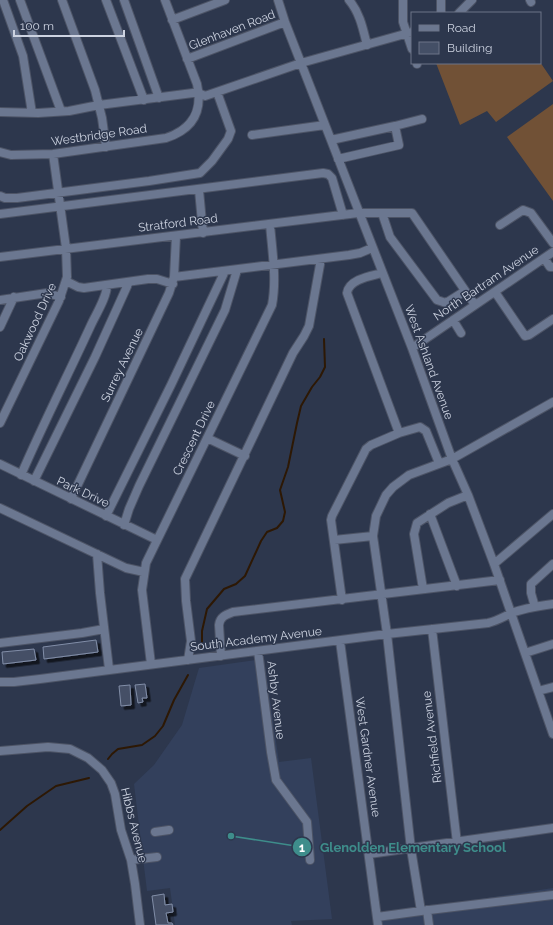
<svg xmlns="http://www.w3.org/2000/svg" width="553" height="925" viewBox="0 0 553 925" font-family="Raleway,sans-serif">
<style>
.built{fill:#33405c}
.pitch{fill:#715136}
.lines{fill:none;stroke-linecap:round;stroke-linejoin:round}
.stream{stroke:#2d1804;stroke-width:2}
.building{fill:#444f66;stroke:#828ea8;filter:url(#shadow)}
.minor-casing{stroke:#4d5466;stroke-width:10}
.minor{stroke:#6b7790;stroke-width:8}
.labels{text-anchor:middle;dominant-baseline:central;stroke-width:3;stroke-linejoin:round;paint-order:stroke}
.street-label{font-size:12px;fill:#cdd3e1;stroke:#2d374d}
.leader{fill:none;stroke:#3e8d8b;stroke-width:1.5}
.callout-dot{fill:#3e8d8b;stroke:#2d374d;stroke-width:1.5}
.mark-label{font-size:12px;text-anchor:middle;font-weight:bold;fill:#fff}
.callout-label{font-size:13px;text-anchor:middle;font-weight:bold;fill:#3e8d8b;stroke:#2d374d;stroke-width:3;stroke-linejoin:round;paint-order:stroke}
</style>
<defs>
<filter id="shadow"><feDropShadow dx="3.5" dy="3.5" stdDeviation="0" flood-color="#0009"/></filter>
</defs>
<rect width="100%" height="100%" fill="#2d374d"/>
<path class="built" d="M264 659 279 762 311 758 332 919 291 921 292 925H175L170 888 147 891 134 784 154 765 182 725 199 668Z
M553 888V925H379L380 914Z"/>
<path class="pitch" d="M540 62 553 81 496 122 487 111 460 125 436 63Z
M553 104V201L507 137Z"/>
<g class="lines">
<path class="stream" d="M202 650V631L207 609 224 589 236 584 245 576 261 541 267 532 277 528 283 521 285 512 280 490 288 467 297 423 301 406 312 387 320 377 325 367 324 339
M108 759 112 754 118 749 142 745 155 736 163 726 174 700 188 675
M0 830 27 806 56 786 89 778"/>
</g>
<path class="building" d="M96 640 98 652 44 659 43 647Z
M34 649 36 660 3 664 2 652Z
M145 684 147 698H142L143 702 138 703 135 685Z
M130 685 131 705 121 706 119 686Z
M164 894 165 905 172 904 173 912 166 913 168 923H172L173 925H156L152 896Z"/>
<g class="lines">
<g class="minor-casing">
<path id="minor" d="M3 0 23 56 32 113
M20 0 61 111
M62 0 95 90 102 118 106 147
M106 0 144 100
M124 0 159 98
M278 0 285 22 412 348 452 459 468 495 494 564 553 734
M349 0C360 13 363 29 367 45
M403 0V22L412 49
M441 0V13
M530 0 531 2
M459 13 472 0
M172 20 225 0
M187 59 285 22
M417 63V64
M0 112 38 113 69 111 99 105 193 93H199L205 96 301 63 412 32
M395 126 422 119
M252 135 325 125
M331 140 395 126 399 145 338 159
M0 152 11 155 53 154 166 138C193 129 203 111 197 84L165 0
M199 190 203 233
M0 196 5 198H17L149 181 200 173 212 161 228 139 231 131 217 92
M382 213 390 237 437 300 446 303 465 291
M0 214 323 173 328 174 332 178 343 215
M500 225 523 210 531 213 553 243
M0 257 358 213H412L475 305
M544 258 550 267H553
M382 273C371 276 349 279 347 293L399 433
M174 277 349 255 360 253 372 248
M66 281 78 287 84 288 148 279H157L173 284
M495 292 525 336 529 335 553 319
M0 300 47 293 61 297
M453 320 461 333
M0 327 14 297
M412 348 553 252
M0 423 59 301 67 277 66 248 53 154
M207 438 245 456
M0 464 157 540
M21 475C43 424 68 375 91 325 96 314 107 297 107 285
M34 481 95 357 129 282
M71 499 169 293 174 277 176 236
M0 508 126 568 144 572
M430 514 457 586
M106 516 171 385 225 271
M124 525 129 509 139 486 225 310 237 270
M334 540 373 536
M97 554 100 593 109 669
M494 564 553 514
M423 589 414 534 417 523 448 503 468 495
M342 600 331 520 332 516 366 449 371 445 399 433 420 427 426 431 439 463
M535 607 531 593V584L553 564
M432 629 457 843
M340 641 378 925
M0 643 82 633 104 629
M258 651 271 752 276 780 307 822 310 860
M525 653 553 644
M221 656 219 625C220 617 225 615 233 612L500 580
M188 660 191 641 186 601 185 579 293 353 304 336 309 326 321 259
M151 664 142 590 146 563 272 305C277 279 272 250 270 224
M0 682H14L40 679 387 634 488 623C497 621 503 617 512 613 524 608 539 606 553 604
M538 691 553 687
M0 751 48 747 70 749 88 758 102 770 111 783 115 794 121 830 131 860 135 884 140 925
M155 832 169 830
M369 854 553 828
M131 860 157 857
M427 910 429 925
M421 911 553 895
M377 917 421 911 411 849 387 634 373 536 376 516 386 495 393 487 409 475 452 459 553 402"/>
</g>
<use href="#minor" class="minor"/>
</g>
<g class="labels">
<g class="street-label">
<text transform="translate(232 30) rotate(-21)">Glenhaven Road</text>
<text transform="translate(99 135) rotate(-8)">Westbridge Road</text>
<text transform="translate(178 223) rotate(-7)">Stratford Road</text>
<text transform="translate(486 283) rotate(-34)">North Bartram Avenue</text>
<text transform="translate(35 322) rotate(-65)">Oakwood Drive</text>
<text transform="translate(429 362) rotate(70)">West Ashland Avenue</text>
<text transform="translate(122 365) rotate(-64)">Surrey Avenue</text>
<text transform="translate(194 438) rotate(-64)">Crescent Drive</text>
<text transform="translate(83 492) rotate(25)">Park Drive</text>
<text transform="translate(256 639) rotate(-7)">South Academy Avenue</text>
<text transform="translate(276 700) rotate(83)">Ashby Avenue</text>
<text transform="translate(432 737) rotate(-97)">Richfield Avenue</text>
<text transform="translate(368 757) rotate(82)">West Gardner Avenue</text>
<text transform="translate(134 825) rotate(76)">Hibbs Avenue</text>
</g>
</g>
<path class="leader" d="M231 836L302 847"/>
<g class="callout-dot">
<circle cx="231" cy="836" r="4"/>
<circle cx="302" cy="847" r="10"/>
</g>
<g class="mark-label">
<text x="302" y="852">1</text>
</g>
<g class="callout-label">
<text x="413" y="852">Glenolden Elementary School</text>
</g>
<rect x="411" y="12" width="130" height="52" fill="#2d374d" stroke="#6d7588"/>
<rect x="419" y="25" width="20" height="6" fill="#6b7790" stroke="#6d7588"/>
<text x="447" y="32" font-size="12" fill="#cdd3e1">Road</text>
<rect x="419" y="42" width="20" height="12" fill="#444f66" stroke="#6d7588"/>
<text x="447" y="52" font-size="12" fill="#cdd3e1">Building</text>
<path d="M14 30v6h110v-6" fill="none" stroke="#cdd3e1" stroke-width="2"/>
<text x="20" y="30" font-size="12" fill="#cdd3e1" stroke="#2d374d" stroke-width="3" paint-order="stroke">100 m</text>
</svg>
